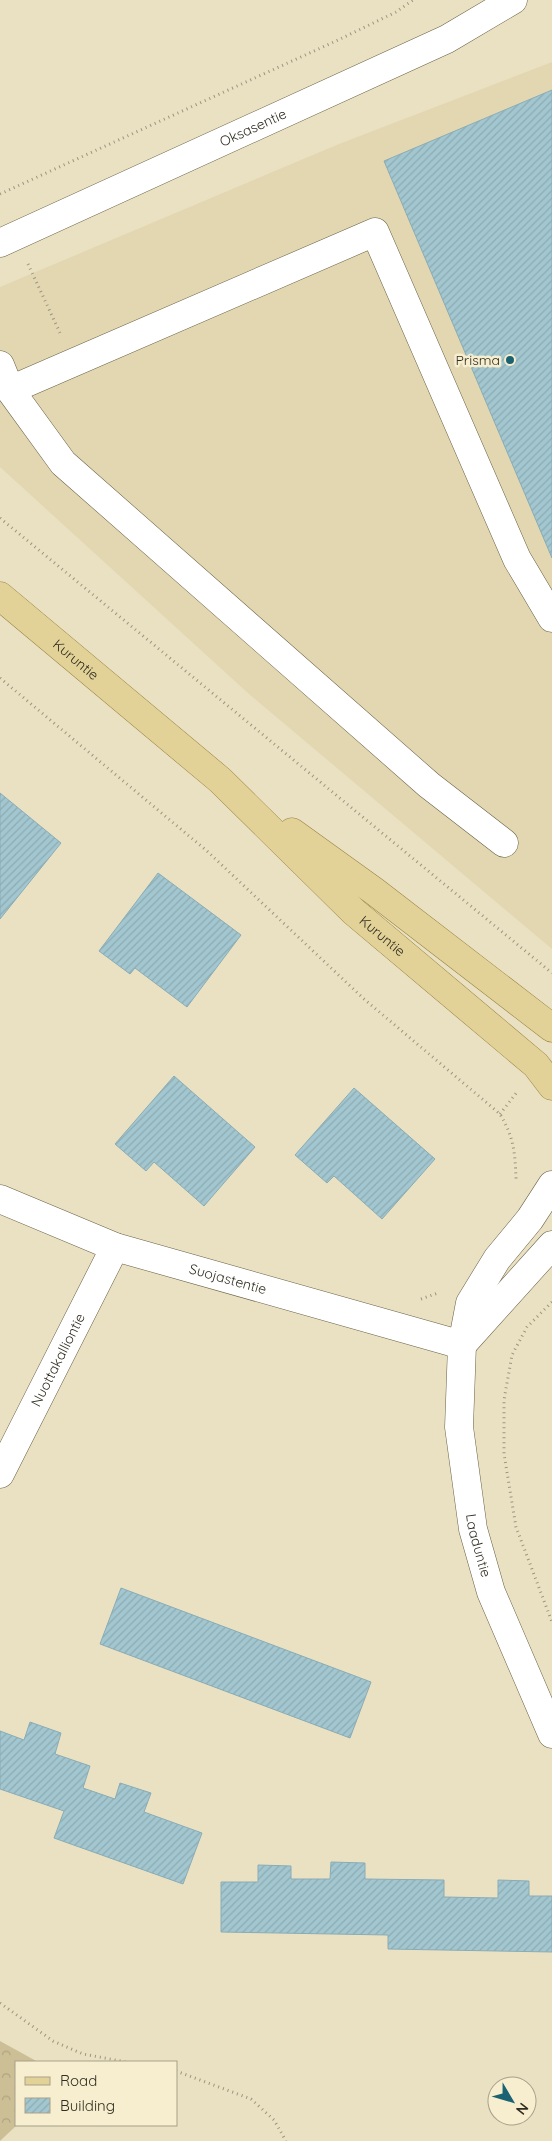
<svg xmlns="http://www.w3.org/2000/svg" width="552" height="2141" viewBox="0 0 552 2141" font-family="Quicksand,sans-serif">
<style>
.built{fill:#e2d7b1}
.forest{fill:url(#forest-crowns)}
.building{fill:url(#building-hatch);stroke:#89acb6}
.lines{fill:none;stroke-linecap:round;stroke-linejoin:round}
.minor-casing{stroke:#686045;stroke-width:29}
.major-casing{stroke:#988542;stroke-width:29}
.path{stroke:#9c957f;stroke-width:3;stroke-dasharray:1 4;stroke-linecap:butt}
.minor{stroke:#fff;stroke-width:28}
.major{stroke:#e3d298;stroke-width:28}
.poi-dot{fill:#1b6372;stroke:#f7eed0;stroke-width:2}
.labels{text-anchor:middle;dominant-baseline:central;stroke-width:5;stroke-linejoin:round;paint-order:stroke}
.street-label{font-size:14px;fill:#302d21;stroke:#f7eed0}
.poi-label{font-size:14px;fill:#302d21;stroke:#f7eed0;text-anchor:end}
</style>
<defs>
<pattern id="forest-crowns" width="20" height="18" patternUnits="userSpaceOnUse" patternTransform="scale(1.25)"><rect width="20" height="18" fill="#ccbf96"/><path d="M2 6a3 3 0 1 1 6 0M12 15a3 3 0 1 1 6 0" fill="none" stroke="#b0a481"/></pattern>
<pattern id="building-hatch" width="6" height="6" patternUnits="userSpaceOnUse" patternTransform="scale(1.25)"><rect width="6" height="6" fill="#a3c7d0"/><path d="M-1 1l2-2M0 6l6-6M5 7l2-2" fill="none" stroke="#8dabb2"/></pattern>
</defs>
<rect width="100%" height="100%" fill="#eae1c3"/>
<path class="built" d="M552 62V949L249 694 0 467V287L339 144Z"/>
<path class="forest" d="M0 2041 38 2062H16L17 2125 0 2141Z"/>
<path class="building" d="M552 90V558L384 161Z
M0 793 61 843 0 919Z
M158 873 241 935 187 1007 135 968 130 974 99 951Z
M174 1076 255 1147 204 1206 154 1162 146 1171 115 1144Z
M354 1088 435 1159 382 1219 334 1176 327 1183 295 1155Z
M121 1588 371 1682 350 1738 100 1644Z
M30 1722 61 1733 55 1754 90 1766 83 1788 115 1799 120 1783 151 1793 144 1812 202 1833 183 1884 54 1838 64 1811 0 1789V1731L24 1740Z
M331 1862 365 1863V1879L444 1880V1897L498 1898V1880L529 1881V1896H552V1952L388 1949V1935L221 1932V1882H258V1865L291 1866V1879H330Z"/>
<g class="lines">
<g class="minor-casing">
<g id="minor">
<path id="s1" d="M0 243 447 39 513 0"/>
<path d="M0 365 10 390 375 232 517 559 552 618"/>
<path d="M10 390 63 463 429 785 504 843"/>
<path id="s2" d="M552 1185 530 1219 497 1259 470 1303 462 1345 459 1427 473 1529 491 1592 552 1734"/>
<path id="s3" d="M0 1199 115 1247 462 1345"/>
<path d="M462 1345 552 1245"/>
<path id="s4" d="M0 1474 115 1247"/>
</g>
</g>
<g class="major-casing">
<g id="major">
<path id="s5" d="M0 596 220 780 354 912 536 1065 552 1086"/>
<path d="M292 832 374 891 552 1028"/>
</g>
</g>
<path class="path" d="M0 194 336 41 396 12 413 0
M28 264 60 333
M0 518 552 973
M0 678 207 851 364 999 500 1114C514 1138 515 1152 516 1179
M500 1114 517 1092
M421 1299 438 1293
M552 1302 527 1327 512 1355 504 1400V1454L516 1527 552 1622
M0 2003 53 2041 83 2054 126 2062
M176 2071 251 2099 274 2120 286 2141"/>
<use href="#minor" class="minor"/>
<use href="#major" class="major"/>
</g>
<circle class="poi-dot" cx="510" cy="360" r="5"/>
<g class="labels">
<g class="street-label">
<text stroke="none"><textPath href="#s1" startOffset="278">Oksasentie</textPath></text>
<text stroke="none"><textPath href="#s5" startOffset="99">Kuruntie</textPath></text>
<text stroke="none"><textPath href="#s5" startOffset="512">Kuruntie</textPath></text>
<text stroke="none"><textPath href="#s3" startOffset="242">Suojastentie</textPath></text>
<text stroke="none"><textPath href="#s4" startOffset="128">Nuottakalliontie</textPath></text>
<text stroke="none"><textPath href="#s2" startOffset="389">Laaduntie</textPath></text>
</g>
<g class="poi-label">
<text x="500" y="360">Prisma</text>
</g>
</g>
<rect x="15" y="2061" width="162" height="65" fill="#f7eed0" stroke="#a7a18a"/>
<rect x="25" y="2077" width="25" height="8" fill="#e3d298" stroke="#a7a18a"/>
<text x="60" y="2086" font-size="15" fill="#302d21">Road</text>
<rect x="25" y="2098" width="25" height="15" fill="url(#building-hatch)" stroke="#a7a18a"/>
<text x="60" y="2111" font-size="15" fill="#302d21">Building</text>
<g transform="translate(512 2101) rotate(128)"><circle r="24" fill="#f7eed0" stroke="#a7a18a"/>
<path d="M0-4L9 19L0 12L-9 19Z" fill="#1b6372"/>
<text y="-8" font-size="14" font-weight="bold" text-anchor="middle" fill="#302d21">N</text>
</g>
</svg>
